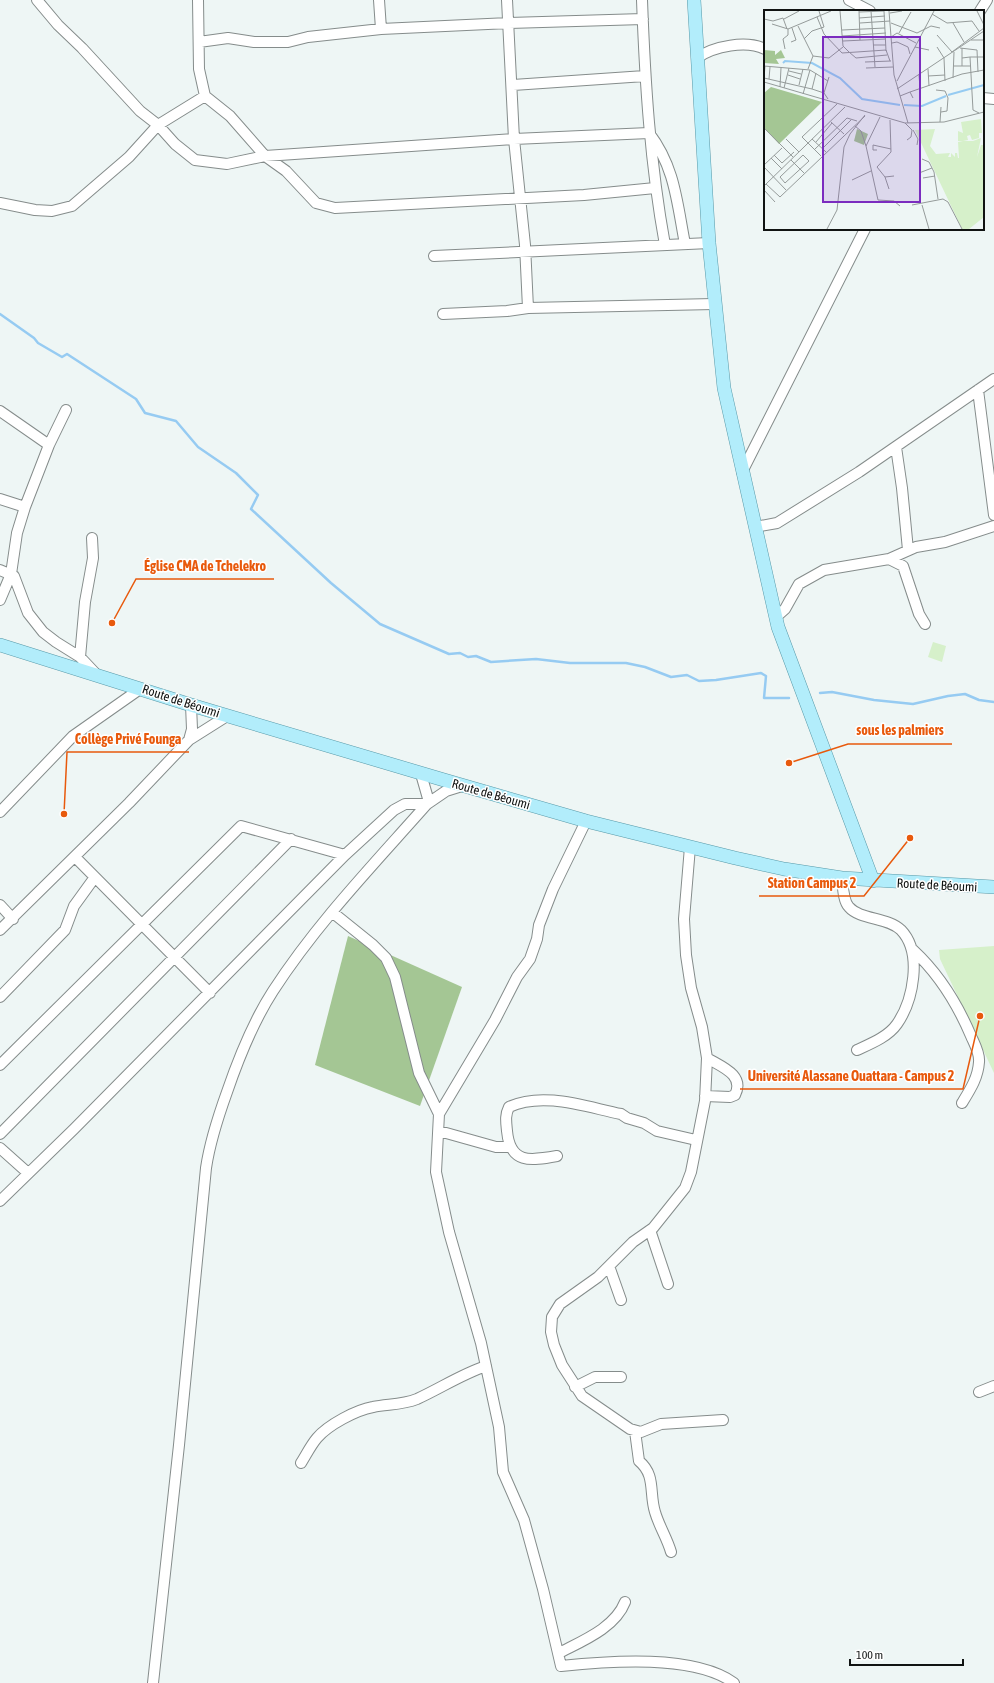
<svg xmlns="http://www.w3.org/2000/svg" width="994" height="1683" viewBox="0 0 994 1683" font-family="'Asap Condensed',sans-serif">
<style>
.green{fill:#d6f0ca}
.forest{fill:#a4c694}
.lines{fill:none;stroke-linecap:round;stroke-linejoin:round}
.stream{stroke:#96cbf2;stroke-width:2.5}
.minor-casing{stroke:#858c8b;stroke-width:12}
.major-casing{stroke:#5899a8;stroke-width:14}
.minor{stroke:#fff;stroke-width:10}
.major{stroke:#b2edfb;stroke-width:13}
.labels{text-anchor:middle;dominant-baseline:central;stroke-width:3;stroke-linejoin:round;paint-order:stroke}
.street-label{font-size:13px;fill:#101312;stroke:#fff}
.inset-river{fill:none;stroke:#96cbf2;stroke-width:2}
.inset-road{fill:none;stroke:#959b9a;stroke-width:1}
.view{fill:#7b2cbf;fill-opacity:0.15;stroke:#7b2cbf;stroke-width:2}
.inset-edge{fill:none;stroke:#101312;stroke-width:2}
.leader{fill:none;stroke:#e8590c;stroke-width:1.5}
.callout-dot{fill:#e8590c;stroke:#fff;stroke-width:1.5}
.callout-label{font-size:14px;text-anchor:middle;font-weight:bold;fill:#e8590c;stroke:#fff;stroke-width:3;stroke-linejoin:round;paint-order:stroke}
</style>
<rect width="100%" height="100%" fill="#eef6f5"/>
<path class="green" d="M933 642 946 646 942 662 928 657Z
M994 946V1073L940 959 939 950Z"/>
<path class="forest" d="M348 936 462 987 420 1106 315 1065Z"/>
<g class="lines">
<path class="stream" d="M0 314 34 338 38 343 62 357 67 354 136 399 145 413 176 421 198 447 236 473 258 495 251 509 331 583 380 624 449 654 460 653 468 657 476 656 491 662 536 659 570 663H626L645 667 671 677 687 675 699 681 716 680 761 673 766 676 764 698H789
M820 693 832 692 874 700 913 704 948 696 965 694 979 700 994 702"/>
<g class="minor-casing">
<path id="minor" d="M37 0 58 25 82 48 140 111 158 125 175 144 195 160 227 164 265 156 514 139 649 133C675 167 677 203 685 244
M198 0 199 69 205 96 230 116 265 156 286 171 316 203 335 208 584 195 655 188
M379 0 381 29
M507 0 514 139 525 245 528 308
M642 0C645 82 650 163 665 245
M849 0 870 11
M980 11 987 0
M199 42 228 38 254 42H288L308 37 381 29 509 23 643 19
M697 58C714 46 746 40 765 49
M513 85 645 76
M983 98 994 99
M0 203 35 210 52 211 72 206 129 157 158 125 205 96
M434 256 709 243
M443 314 507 311 528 308 714 304
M978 390 994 515
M0 411 49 445
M896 447 902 488 908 550
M742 472 865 229
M0 499 25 507
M755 527 777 523 859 472 994 379
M889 559 916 547 945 542 994 526
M0 570 14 576 28 613 43 632 56 642 80 657 97 675
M0 600 11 574 17 533 25 507 49 445 66 410
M776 617 785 609 799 584 824 570 889 559 903 566 919 614 925 624
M80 657 85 602 93 558 92 538
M189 740 192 729 191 705
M421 774 429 802
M0 812 73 736 140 689
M586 821 553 889 539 925 537 939 530 959 517 977 495 1020 439 1114 436 1172 449 1232 481 1343 499 1427 503 1472 524 1520 543 1589 561 1666C609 1661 694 1654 734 1683
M690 847 684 919 686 955 691 988 702 1027 707 1058 705 1101 691 1172 685 1188 653 1228 633 1242 598 1277 560 1304 552 1317 551 1332 554 1345 562 1365 582 1396 630 1429 641 1432 661 1424 723 1420
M75 857 210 993
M842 878C843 886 843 901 849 907 860 920 888 917 901 930 923 953 913 1001 897 1024 888 1037 870 1044 857 1050
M0 905 13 919
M332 912 373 945 386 958 395 977 419 1073 439 1114
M0 930 129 803 189 740 227 716
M913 950C939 974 957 1003 971 1036 974 1043 980 1053 979 1062 978 1078 970 1090 962 1103
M0 997 65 930 74 906 95 877
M0 1065 241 826 345 855
M705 1096 730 1097 735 1095C745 1075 722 1067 707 1058
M439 1131 496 1147H510
M0 1134 291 839
M0 1148 28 1173
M557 1156C530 1161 510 1164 507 1131 506 1121 505 1115 509 1107 543 1091 586 1107 621 1114L627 1118 644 1123 657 1131 696 1140
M0 1201 74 1129 345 855 394 810 405 804H427
M650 1230 668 1284
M609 1266 621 1300
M575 1387 595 1377H621
M979 1392 994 1386
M635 1431 639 1461C656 1475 649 1493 655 1512 659 1526 667 1538 671 1552
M301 1463C306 1455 311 1445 317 1438 328 1425 356 1410 373 1407 388 1404 402 1405 417 1399 441 1388 462 1374 486 1366
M559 1653C582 1641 615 1628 625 1602
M153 1683 179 1445 206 1168C210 1141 218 1117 227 1092 239 1057 253 1022 273 991 317 923 374 864 427 804L446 791 462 786"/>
</g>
<g class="major-casing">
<path id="major" d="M694 0 709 243 724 388 778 627 873 881
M0 645 191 705 444 780 586 821 735 858 784 869 842 878 994 887"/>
</g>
<use href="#minor" class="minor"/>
<use href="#major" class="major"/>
</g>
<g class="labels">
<g class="street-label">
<text transform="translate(181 701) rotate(18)">Route de Béoumi</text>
<text transform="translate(491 794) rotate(16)">Route de Béoumi</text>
<text transform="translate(937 885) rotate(3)">Route de Béoumi</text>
</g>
</g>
<g transform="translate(764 10)">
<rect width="220" height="220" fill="#eef6f5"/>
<path d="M217 109 218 123H215V128L208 130 206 125 203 126 204 130 199 131H209L217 128 213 147 217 135H220V207L205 219H198L151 120 171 119 166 136 172 144 186 143 184 147H187V143L191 147V143H193L194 148H191H195L194 132 199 131H194V121L199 123 197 112Z" fill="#d6f0ca"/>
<path d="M0 40 11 41V45L17 40 21 48 12 49 15 54 0 53ZM7 77 58 92 15 134 0 118V83ZM93 119 104 124 100 135 90 131Z" fill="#a4c694"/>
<path class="inset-river" d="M19 53 21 51 48 53 76 68 98 89 136 95M184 85 220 75M140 95 158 96 182 86"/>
<path class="inset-road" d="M76 1 79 36 85 42 92 48 123 45M95 1 96 30M107 1 111 57M120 1 122 41M125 1 130 65 144 113M213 1 220 15M95 2 120 1M126 3 138 1M168 4 183 13 208 11 215 21M53 7 60 24 78 43 122 40 126 51M95 8 121 6M0 9 9 11 19 8 23 19M20 9 35 1M96 13 126 11M127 13 153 23 167 16 176 18M189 13 200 32M8 14 24 19 67 1M34 16 49 46 65 48 79 37M78 20 121 18M135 23 147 2M173 25 188 42M78 26 122 23M127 27 133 23 152 33M40 29 48 21 60 17 55 1M207 30H220M79 31 122 29M27 32 32 30 28 18M128 33 133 32 144 37 146 44M109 35H122M151 37 165 40M173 37 180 48 181 71M196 38 213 40 214 62M198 38V56M21 39 19 29 24 25V19M188 42 220 18M206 47H220M198 48 206 47 209 100 215 103M101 52 127 51M0 56 46 60 64 71M190 56H206M102 58 129 57M44 59 49 46M164 59 165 76M25 61 37 64M24 65 36 69M155 65 156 78M164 66 181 65M0 68 48 79 60 83 64 89M0 68 1 56M189 68 190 42M5 69 6 57M133 71 170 1M0 72 141 113 180 112 220 102M35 75 39 59M16 77 17 58M20 78 25 58M48 79 52 63M133 79 220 21M172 80 181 81 184 88 183 101 177 102M146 82 198 64 220 60M39 84 46 60M136 86 146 82 149 88M58 89 65 67M126 110 127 142 113 157 121 167 130 166M67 112 80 124M176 112 177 97M141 113 148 120 147 127 143 130M91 116 97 121 102 136 114 190 130 191 136 196M0 118 29 147M149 120 154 129 153 135M22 129 35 142M48 129 62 142M52 132 68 113M102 136 116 107M51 139 83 108 93 111M58 139 87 110M113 140H109V135L127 139M10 145 18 153 30 142M39 145 45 151 21 173 16 167ZM57 146 38 127 73 94M7 148 18 159M158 149 165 152 170 162 174 189M27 150 40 163M0 155 18 138M0 157 22 180M155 163 168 158M121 167 125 179M159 168 171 166M88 170 107 161M2 174 16 187 101 106M0 176 81 97M0 180 11 192M148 195 179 189 184 192 198 219M158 195 165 219M63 219 73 200 80 137 86 124 101 105"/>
<path class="view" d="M59 27H156V192H59Z"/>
<rect width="220" height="220" class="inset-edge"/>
</g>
<path class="leader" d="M112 623L136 579H274M789 763L848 744H952M64 814L67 752H189M910 838L864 896H759M980 1016L963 1089H740"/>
<g class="callout-dot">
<circle cx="112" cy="623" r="4"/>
<circle cx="789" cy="763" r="4"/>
<circle cx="64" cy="814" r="4"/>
<circle cx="910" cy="838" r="4"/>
<circle cx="980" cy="1016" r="4"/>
</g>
<g class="callout-label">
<text x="205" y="571">Église CMA de Tchelekro</text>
<text x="900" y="735">sous les palmiers</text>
<text x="128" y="744">Collège Privé Founga</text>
<text x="812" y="888">Station Campus 2</text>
<text x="851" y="1081">Université Alassane Ouattara - Campus 2</text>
</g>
<path d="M850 1659v6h113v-6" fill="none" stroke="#101312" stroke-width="2"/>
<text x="856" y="1659" font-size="12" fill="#101312" stroke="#ffffff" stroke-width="3" paint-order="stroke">100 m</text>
</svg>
